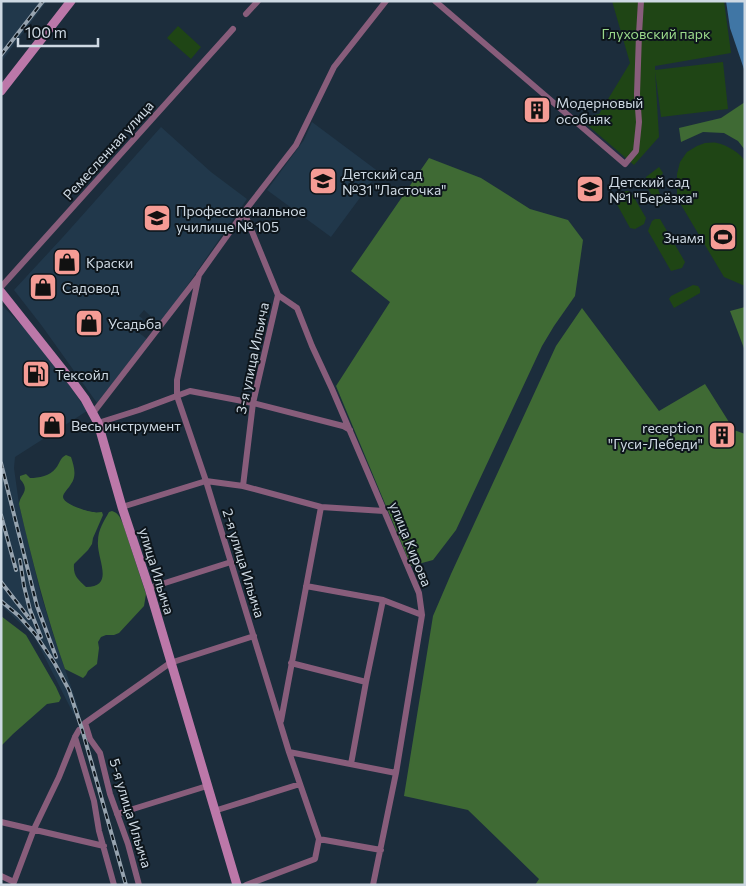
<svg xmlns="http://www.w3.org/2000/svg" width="746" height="886" viewBox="0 0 746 886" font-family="Commissioner,sans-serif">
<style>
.built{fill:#21384b}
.green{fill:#1f4515}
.forest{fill:#3f6a34}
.water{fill:#4076a5}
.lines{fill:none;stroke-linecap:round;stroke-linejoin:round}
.minor{stroke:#885d7b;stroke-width:6}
.secondary{stroke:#bc78a9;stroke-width:9}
.rail-casing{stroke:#96a3af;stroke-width:4}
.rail{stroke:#0d151b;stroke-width:2;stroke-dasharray:5.5;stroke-linecap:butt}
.labels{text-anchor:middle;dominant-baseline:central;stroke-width:4;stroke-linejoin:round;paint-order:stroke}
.park-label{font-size:14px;fill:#99d889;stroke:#0d151b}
.poi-label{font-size:14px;fill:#ced9e3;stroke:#0d151b;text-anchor:start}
.street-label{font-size:14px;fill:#ced9e3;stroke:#0d151b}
</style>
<rect width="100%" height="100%" fill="#1c2d3c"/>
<path class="built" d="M1 1H47L1 62Z
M312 122 379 172 331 237 267 190 304 140Z
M161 127 211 172 247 199 160 325 144 310 139 316 143 319 134 329 147 339 97 403 42 326 14 290 63 237Z
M1 304 30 334 70 386 87 411 15 457 14 468 19 504 40 591 52 631 80 713 74 715 34 636 1 605Z"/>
<path class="green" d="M612 1H724L731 53 655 66V70L723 62 728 109 661 117 655 71 659 137 634 165 585 123 579 119 599 114 630 63Z
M178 26 201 47 191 59 167 38Z
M705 143C709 143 713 142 717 143 727 145 740 153 745 161V286L724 277 677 198V174L680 162 687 152 697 146Z
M659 167 663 173C654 186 658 191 665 203L658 207 645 183 646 177Z
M626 191H629L632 194 646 218 644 224 635 229 630 228 614 199 616 196Z
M655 219H660L685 262 682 268 671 271 648 231 652 221Z
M693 285 698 286 700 289V293L674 308 669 299 671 296Z"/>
<path class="forest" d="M745 102V150L738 141 724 133 703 132 681 142 679 128 721 118Z
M429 158 481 178 530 209 568 220 583 240 575 296 554 326 542 346 456 530 433 560 411 566 336 386 390 302 351 271Z
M745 307V351L730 311Z
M582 308 659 411 705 384 734 430 745 434V885H535L539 879 468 810 404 796 433 616 451 574 556 346Z
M66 455 71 457C74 466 77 476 71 484 69 488 63 493 63 497 63 504 88 512 94 512 96 513 99 512 102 512L103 515 93 538 92 544 88 550 74 564C73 576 78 579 86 587 116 587 96 558 98 541 98 530 104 521 109 512L112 511C119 513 120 518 123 524L146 594 144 606 119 633 114 635H106L101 637 98 642 99 648 97 664 88 671 86 675 83 678 65 669C46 615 32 560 19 504 20 494 31 491 20 479V476L26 474 30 478C39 478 50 476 56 468 60 463 60 458 66 455Z
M1 616 26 635 56 687 61 698 59 702 47 704 13 734 1 746Z"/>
<path class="water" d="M726 1H745V72L730 28Z"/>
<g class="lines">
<path class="minor" d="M435 1 625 164 636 151 639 122 637 94 639 34 641 1
M246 14 258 1
M1 287 233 29
M278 295 297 308 312 346 332 389 368 473 419 593 422 615 396 773 373 885
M93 413 198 277
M98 423 139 410 190 391 253 403 343 426 350 430
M243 486 253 403 278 295 244 212
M122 507 206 481 243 486 321 507 384 511
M306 586 383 600 422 615
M149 588 231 562
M291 663 366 682
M281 721 321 507
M75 737 94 801 99 831 114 885
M289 752 396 773
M351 764 366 682 383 600
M214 811 300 784
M117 814 207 786
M1 822 104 846
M319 839 381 850
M1 876 14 882 34 829 59 777 75 737 79 730
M139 885 128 844 110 794 100 753 90 739 85 723 170 663 254 636
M246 885 315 859 319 839 289 752 206 481 177 396V380L199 275 244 212 296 145 334 67 386 1"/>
<path class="secondary" d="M1 91 71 1
M1 292 74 384 85 399 98 423 122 507 149 588 237 885"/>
<g class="rail-casing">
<path id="rail" d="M1 55 43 1
M1 463 37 606 56 657
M1 515 16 570
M20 560 24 586 30 610 41 637
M1 582 29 618
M1 601 19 616 35 634 55 664 69 690 82 729 126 885"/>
</g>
<use href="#rail" class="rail"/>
</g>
<defs>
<g id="building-square" transform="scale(1.4375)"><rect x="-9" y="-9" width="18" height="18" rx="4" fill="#f59c95" stroke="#0d151b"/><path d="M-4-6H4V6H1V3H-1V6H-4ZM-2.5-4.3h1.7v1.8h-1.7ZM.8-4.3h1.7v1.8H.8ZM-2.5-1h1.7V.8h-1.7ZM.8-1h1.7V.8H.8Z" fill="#111"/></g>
<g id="school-square" transform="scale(1.4375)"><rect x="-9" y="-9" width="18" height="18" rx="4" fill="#f59c95" stroke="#0d151b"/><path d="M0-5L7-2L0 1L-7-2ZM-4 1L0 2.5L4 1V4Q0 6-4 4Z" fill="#111"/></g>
<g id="university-square" transform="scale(1.4375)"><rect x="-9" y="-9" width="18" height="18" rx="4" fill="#f59c95" stroke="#0d151b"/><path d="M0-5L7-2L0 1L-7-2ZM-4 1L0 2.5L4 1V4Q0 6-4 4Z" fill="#111"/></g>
<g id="stadium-square" transform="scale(1.4375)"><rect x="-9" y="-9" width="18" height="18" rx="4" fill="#f59c95" stroke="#0d151b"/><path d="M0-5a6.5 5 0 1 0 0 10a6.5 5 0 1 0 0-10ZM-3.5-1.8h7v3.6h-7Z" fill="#111"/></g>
<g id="shop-square" transform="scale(1.4375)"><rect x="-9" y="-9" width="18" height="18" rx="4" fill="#f59c95" stroke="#0d151b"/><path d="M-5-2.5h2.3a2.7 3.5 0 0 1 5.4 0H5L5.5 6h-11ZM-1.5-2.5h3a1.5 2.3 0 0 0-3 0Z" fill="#111"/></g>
<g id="fuel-square" transform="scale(1.4375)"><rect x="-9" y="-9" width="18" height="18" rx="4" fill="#f59c95" stroke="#0d151b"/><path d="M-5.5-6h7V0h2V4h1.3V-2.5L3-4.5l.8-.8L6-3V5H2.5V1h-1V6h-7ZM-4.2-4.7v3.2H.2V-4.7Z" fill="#111"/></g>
</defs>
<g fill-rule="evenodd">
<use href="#building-square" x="537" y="110"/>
<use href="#school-square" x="323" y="181"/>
<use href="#school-square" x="590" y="189"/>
<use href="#university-square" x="157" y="218"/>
<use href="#stadium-square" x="723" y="237"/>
<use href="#shop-square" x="67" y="262"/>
<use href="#shop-square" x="43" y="287"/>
<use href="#shop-square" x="89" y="323"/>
<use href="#fuel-square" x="36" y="374"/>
<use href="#shop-square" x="52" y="425"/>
<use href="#building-square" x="722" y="435"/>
</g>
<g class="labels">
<g class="park-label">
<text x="656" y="33">Глуховский парк</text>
</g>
<g class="poi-label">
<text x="556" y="102">Модерновый<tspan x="556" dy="16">особняк</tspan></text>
<text x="342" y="173">Детский сад<tspan x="342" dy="16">№31 "Ласточка"</tspan></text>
<text x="609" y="181">Детский сад<tspan x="609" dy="16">№1 "Берёзка"</tspan></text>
<text x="176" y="210">Профессиональное<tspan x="176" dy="16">училище № 105</tspan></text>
<text x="704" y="237" text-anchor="end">Знамя</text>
<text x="86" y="262">Краски</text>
<text x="62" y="287">Садовод</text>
<text x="108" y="323">Усадьба</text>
<text x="55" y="374">Тексойл</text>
<text x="71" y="425">Весь инструмент</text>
<text x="703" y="427" text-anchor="end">reception<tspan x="703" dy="16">"Гуси-Лебеди"</tspan></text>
</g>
<g class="street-label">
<text transform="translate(108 150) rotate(-48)">Ремесленная улица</text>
<text transform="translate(252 358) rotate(-78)">3-я улица Ильича</text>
<text transform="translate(411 544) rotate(68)">улица Кирова</text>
<text transform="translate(244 563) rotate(73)">2-я улица Ильича</text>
<text transform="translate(157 571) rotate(73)">улица Ильича</text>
<text transform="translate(131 813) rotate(73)">5-я улица Ильича</text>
</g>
</g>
<rect width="746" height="886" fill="none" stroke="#ced9e3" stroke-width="5"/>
<path d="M18 38v8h80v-8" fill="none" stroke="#ced9e3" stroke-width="2.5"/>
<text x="25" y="38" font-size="15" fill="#ced9e3" stroke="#0d151b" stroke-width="4" paint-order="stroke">100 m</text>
</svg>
